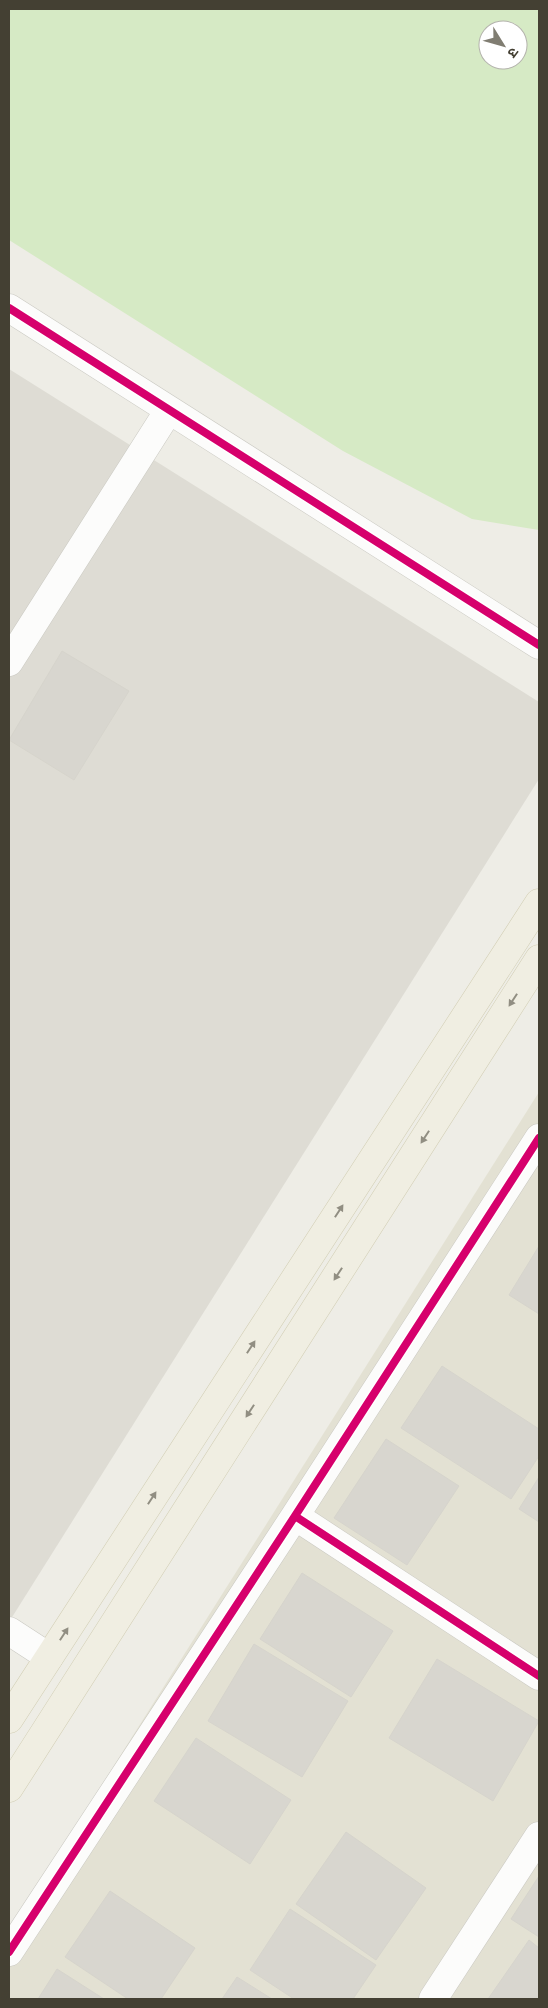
<svg xmlns="http://www.w3.org/2000/svg" width="548" height="2008" viewBox="0 0 548 2008" font-family="Rubik,'Noto Sans Devanagari',sans-serif">
<style>
.residential{fill:#e3e1d3}
.industrial{fill:#dedcd4}
.green{fill:#d6eac5;fill-rule:evenodd}
.building{fill:#d8d6cf;stroke:#d6d4cc}
.lines{fill:none;stroke-linecap:round;stroke-linejoin:round}
.minor-casing{stroke:#cac9c2;stroke-width:29}
.major-casing{stroke:#d1cdb3;stroke-width:29}
.minor{stroke:#fcfcfb;stroke-width:28}
.major{stroke:#f0eee2;stroke-width:28}
.cycleway-casing{stroke:#fff;stroke-width:11}
.cycleway{stroke:#d6006c;stroke-width:8}
.oneway{fill:#918e82}
</style>
<rect width="100%" height="100%" fill="#eeede6"/>
<path class="residential" d="M539 1092V1999H9V1932Z"/>
<path class="industrial" d="M9 369 539 702V779L9 1622Z"/>
<path class="green" d="M9 9H539V530L472 519 343 451 9 240ZM488 30H518V60H488Z"/>
<path class="building" d="M62 651 129 691 74 780 9 740Z
M539 1246V1314L509 1295Z
M442 1366 539 1429V1456L511 1499 401 1428Z
M386 1439 459 1486 407 1565 334 1518Z
M539 1477V1522L519 1509Z
M302 1573 393 1631 351 1697 260 1639Z
M254 1644 348 1701 302 1777 208 1721Z
M437 1659 539 1721 493 1801 389 1738Z
M196 1738 291 1800 250 1864 154 1801Z
M346 1832 426 1888 376 1960 296 1904Z
M539 1876V1937L511 1919Z
M110 1891 195 1948 161 1999H128L65 1957Z
M290 1909 376 1965 353 1999H294L250 1970Z
M529 1940 539 1948V1999H488Z
M57 1969 104 1999H38Z
M237 1977 272 1999H222Z"/>
<g class="lines">
<g class="minor-casing">
<path id="minor" d="M9 308 539 645
M9 662 169 410
M295 1516 539 1676
M9 1631 49 1657
M9 1952 295 1516 539 1138
M433 1999 539 1836"/>
</g>
<g class="major-casing">
<path id="major" d="M9 1719 539 903
M9 1788 539 959"/>
</g>
<use href="#minor" class="minor"/>
<use href="#major" class="major"/>
<g class="cycleway-casing">
<path id="cycleway" d="M9 308 539 645
M295 1516 539 1676
M9 1952 295 1516 539 1138"/>
</g>
<use href="#cycleway" class="cycleway"/>
</g>
<defs><path id="oneway-solid" d="M-6-.8H1V-3.2L6.5 0L1 3.2V.8H-6Z" transform="scale(1.25)"/></defs>
<g class="oneway">
<use href="#oneway-solid" transform="translate(513 1000) rotate(123)"/>
<use href="#oneway-solid" transform="translate(425 1137) rotate(123)"/>
<use href="#oneway-solid" transform="translate(339 1211) rotate(-57)"/>
<use href="#oneway-solid" transform="translate(338 1274) rotate(123)"/>
<use href="#oneway-solid" transform="translate(251 1347) rotate(-57)"/>
<use href="#oneway-solid" transform="translate(250 1411) rotate(123)"/>
<use href="#oneway-solid" transform="translate(152 1498) rotate(-57)"/>
<use href="#oneway-solid" transform="translate(64 1634) rotate(-57)"/>
</g>
<rect width="548" height="2008" fill="none" stroke="#444033" stroke-width="20"/>
<g transform="translate(503 45) rotate(127)"><circle r="24" fill="#ffffff" stroke="#b4b3ad"/>
<path d="M0-4L9 19L0 12L-9 19Z" fill="#807d72"/>
<text y="-8" font-size="14" font-weight="bold" text-anchor="middle" fill="#444033">उ</text>
</g>
</svg>
